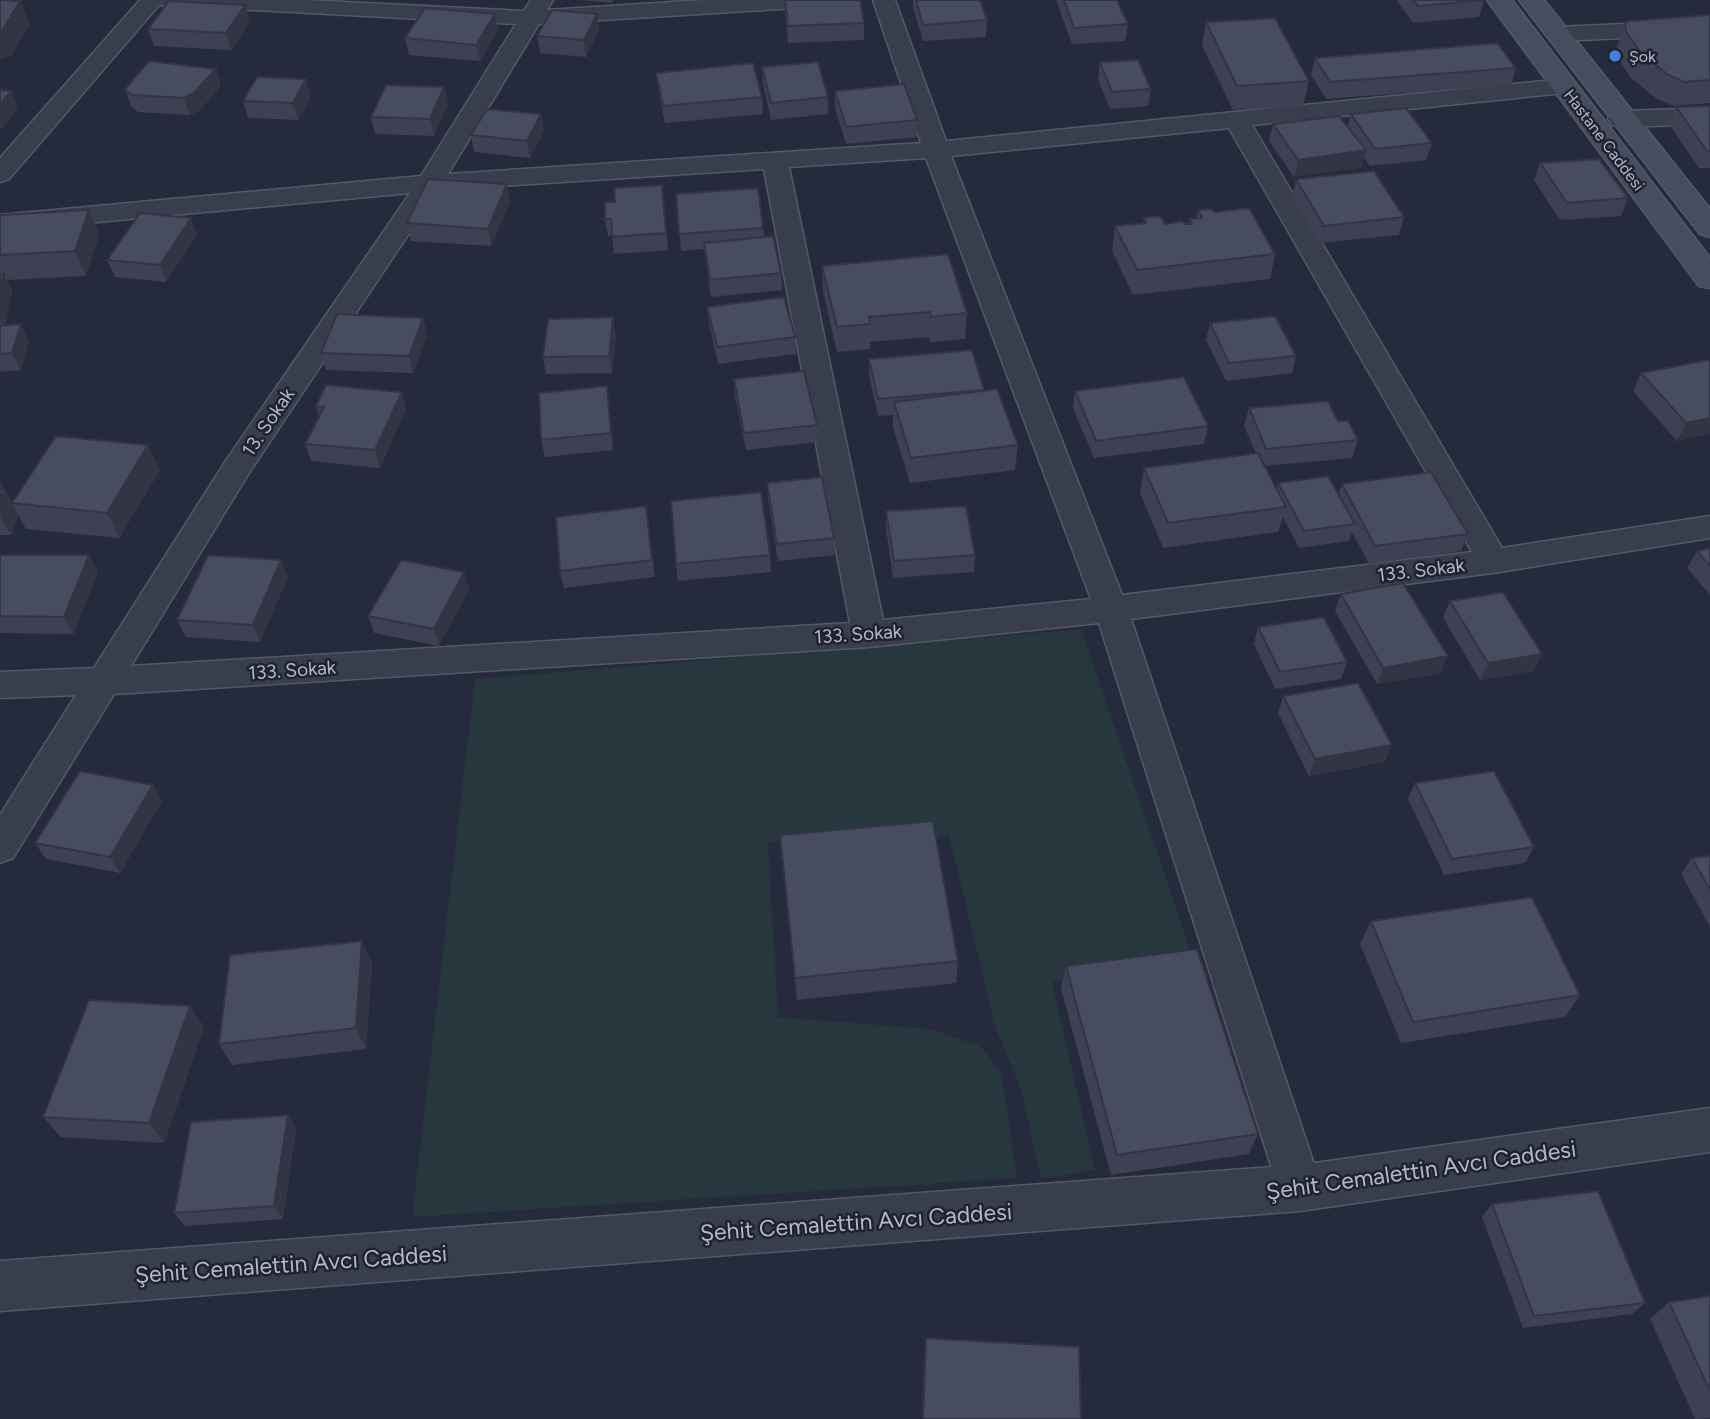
<svg xmlns="http://www.w3.org/2000/svg" width="1710" height="1419" viewBox="0 0 1710 1419" font-family="Figtree,sans-serif">
<style>
.green{fill:#27373d}
.lines{fill:none;stroke-linecap:round;stroke-linejoin:round}
.minor-casing{stroke:#545967;stroke-width:3}
.tertiary-casing{stroke:#545967;stroke-width:3}
.secondary-casing{stroke:#545967;stroke-width:3}
.minor{fill:#393e4c;fill-rule:evenodd}
.tertiary{fill:#393e4c;fill-rule:evenodd}
.secondary{fill:#474c5f;fill-rule:evenodd}
.wall{fill:#3d4153}
.shaded-wall{fill:#323543}
.building{fill:#474c60;stroke:#323543;stroke-width:2}
.shop-dot{fill:#3f7fe0;stroke:#1e2331;stroke-width:2.5}
.labels{text-anchor:middle;dominant-baseline:central;stroke-width:5;stroke-linejoin:round;paint-order:stroke}
.far-poi-label{font-size:16px;fill:#b5b9c7;stroke:#1e2331;text-anchor:start}
.far-street-label{font-size:16px;fill:#b5b9c7;stroke:#1e2331}
.street-label{font-size:19px;fill:#b5b9c7;stroke:#1e2331}
.near-street-label{font-size:23px;fill:#b5b9c7;stroke:#1e2331}
</style>
<rect width="100%" height="100%" fill="#252b3c"/>
<path class="green" d="M1081 629 1193 958 1052 982 1095 1170 1041 1179 1021 1090 995 1026 949 835 768 842 778 1017 930 1029 980 1046 1002 1074 1017 1178 412 1217 475 679Z"/>
<g class="lines">
<g class="minor-casing">
<path id="minor" d="M140 0H304L524 11 531 0H553L547 10 704 0H822L819 5 811 7 539 24 448 174 921 143 873 0H895L946 141 1564 79 1573 81 1576 86 1573 91 1564 93 1252 125 1502 548 1710 516V538L1493 573 1131 619 1322 1188 1315 1203 1300 1209 1285 1203 1278 1188 1099 623 869 647 114 694 13 858 0 863V815L76 695 0 698V672L94 668 227 459 410 193 0 231V215L421 176 516 24 159 5 9 179 0 182V158ZM1229 128 1472 552 1122 595 951 156ZM926 158 1091 599 883 620 789 167ZM764 169 850 623 131 666 249 473 438 190Z
M1710 20V34L1559 41 1551 39 1547 34 1551 29 1559 27Z"/>
</g>
<g class="tertiary-casing">
<path id="tertiary" d="M1710 108V124L1622 127 1612 125 1608 119 1612 113 1622 111Z
M1710 1108V1152L1300 1211 0 1311V1261L1300 1165Z"/>
</g>
<g class="secondary-casing">
<path id="secondary" d="M1487 0H1512L1710 258V288L1699 286Z
M1519 0H1544L1710 209V237L1700 234Z"/>
</g>
<use href="#minor" class="minor"/>
<use href="#tertiary" class="tertiary"/>
<use href="#secondary" class="secondary"/>
</g>
<path class="wall" d="M580 0H613L612 3Z
M784 0 864 23V40L788 43Z
M913 0H980L987 20 986 37 923 41 913 7Z
M1056 0H1117L1128 24 1125 41 1072 44Z
M1397 0H1484L1479 17 1413 23 1397 1Z
M597 14 599 30 586 57 540 53 537 36Z
M1710 15V103L1674 106 1657 99 1631 78 1617 57 1616 49 1625 24Z
M250 22 231 50 154 46 148 29Z
M1206 22 1309 81 1303 106 1233 110 1202 46Z
M498 31 480 61 409 55 405 38Z
M1315 58 1516 68 1511 85 1326 99 1311 75Z
M1100 62 1151 89 1148 106 1110 109 1098 79Z
M762 67 828 97V114L771 120 763 84Z
M216 69 221 86 200 110 190 115 138 112 131 106 125 89Z
M656 73 762 97 763 114 665 123 658 89Z
M835 91 917 120V137L846 144 835 108Z
M311 96 298 120 248 118 243 101Z
M448 104 434 136 375 134 371 117Z
M1710 106V168H1699L1669 124 1676 107Z
M541 114 544 131 530 158 474 152 471 135Z
M1351 114 1432 143 1426 160 1370 166 1364 157 1361 168 1294 177 1269 141 1273 124 1347 127Z
M1540 163 1628 198 1621 216 1560 220 1534 180Z
M1296 179 1404 217 1399 235 1319 243 1292 196Z
M662 185 668 250 614 254 612 236H608L605 219 615 202Z
M676 194 763 228 764 237 781 273 782 290 711 297 704 249 681 251Z
M510 202 491 246 411 241 407 223Z
M89 210 99 235 86 276 7 280 12 292 5 326 21 324 29 342 21 370 0 372V215Z
M1198 210 1214 212 1275 254 1270 279 1133 295 1112 251 1115 226 1143 223 1144 218 1165 224H1189L1190 219H1196Z
M191 218 197 235 166 282 115 277 107 260Z
M822 266 967 313 965 339 930 342 929 337 870 342V349L837 352 823 291Z
M707 307 795 337 796 354 718 364 709 324Z
M423 318 427 335 413 373 326 370 321 353Z
M1210 323 1296 356 1292 373 1226 381 1206 340Z
M616 335 612 373 546 374 543 357Z
M869 359 984 390 1018 445 1015 470 910 483 893 427V415L878 416 869 376Z
M1641 373 1710 434 1677 441 1633 391Z
M734 379 817 425V442L746 450 735 396Z
M607 386 613 450 545 457 541 440Z
M1075 391 1208 426 1204 444 1094 458 1073 408Z
M402 392 406 409 380 468 311 461 305 444 319 416 316 406Z
M1249 408 1338 421 1358 440 1352 458 1265 466 1277 489 1278 483 1338 495 1342 484 1468 534 1461 551 1369 564 1352 532 1349 541 1299 548 1283 517 1278 532 1163 548 1140 493 1144 468 1256 453 1244 426Z
M160 470 119 538 26 529 18 515 11 535H0V480L12 503Z
M767 483 834 538 835 555 778 561 768 500Z
M646 506 655 577 564 588 560 571Z
M886 511 975 555 974 572 893 578 886 528Z
M1710 548V595L1687 568 1697 551Z
M0 555H89L98 572 73 634 0 633Z
M770 555 771 572 678 581 676 564Z
M281 560 288 577 260 642 186 637 177 620Z
M464 572 469 589 439 646 374 633 368 616Z
M1341 594 1441 673 1377 684 1335 611Z
M1450 601 1542 654 1533 671 1480 680 1443 618Z
M1258 627 1347 662 1341 679 1275 689 1254 644Z
M1283 696 1385 762 1309 776 1278 713Z
M1415 783 1534 847 1525 863 1444 875 1408 799Z
M153 785 162 801 120 873 46 859 35 843Z
M780 835 958 961 956 983 797 1000Z
M1710 856V927L1681 874 1692 858Z
M1371 921 1580 995 1565 1017 1401 1043 1360 944Z
M372 963 366 1049 232 1065 219 1044Z
M1066 966 1258 1134 1249 1154 1111 1175 1061 988Z
M190 1006 204 1027 164 1143 61 1137 43 1117Z
M288 1115 296 1129 283 1219 185 1226 174 1213Z
M1492 1204 1645 1303 1632 1314 1523 1328 1482 1217Z
M1710 1296V1418L1695 1419 1650 1319 1669 1302Z
M926 1338 1081 1419H922L924 1354Z"/>
<path class="shaded-wall" d="M20 1 30 25 12 55 0 60V32Z
M245 5 250 22 231 50 226 33Z
M495 14 498 31 480 61 476 45Z
M597 14 599 30 586 57 584 40Z
M216 69 221 86 200 110 190 115 184 98Z
M306 79 311 96 298 120 293 103Z
M444 87 448 104 434 136 430 119Z
M11 91 18 108 0 131V105Z
M541 114 544 131 530 158 527 141Z
M1366 150 1361 168 1294 177 1298 160Z
M507 184 510 202 491 246 488 229Z
M89 210 99 235 86 276 75 251Z
M191 218 197 235 166 282 160 265Z
M4 274 12 292 4 328 0 320V291Z
M613 317 616 335 612 373 609 356Z
M423 318 427 335 413 373 409 356Z
M21 324 29 342 21 370 12 353Z
M402 392 406 409 380 468 375 450Z
M1710 418V434L1677 441 1686 423Z
M148 445 160 470 119 538 107 513Z
M0 480 18 515 11 535 0 516Z
M89 555 98 572 73 634 64 617Z
M281 560 288 577 260 642 253 625Z
M464 572 469 589 439 646 434 629Z
M1542 654 1533 671 1480 680 1488 663Z
M1448 656 1441 673 1377 684 1383 668Z
M1392 745 1385 762 1309 776 1315 759Z
M153 785 162 801 120 873 110 857Z
M362 941 372 963 366 1049 356 1028Z
M190 1006 204 1027 164 1143 149 1123Z
M288 1115 296 1129 283 1219 274 1206Z"/>
<path class="building" d="M0 0 20 1 2 31 0 32Z
M785 0H860L864 23 788 26Z
M916 0H980L987 20 923 25Z
M1064 0H1117L1128 24 1074 28Z
M1413 0H1484L1418 6Z
M169 1 245 5 226 33 148 29Z
M425 8 495 14 476 45 405 38Z
M552 10 597 14 584 40 537 36Z
M1710 15V80L1684 82 1667 74 1641 53 1626 32 1625 24 1628 21Z
M1275 18 1309 81 1237 86 1206 22Z
M1497 43 1516 68 1330 82 1315 58Z
M1138 60 1151 89 1112 92 1100 62Z
M149 61 216 69 194 93 184 98 132 95 125 89Z
M818 62 828 97 771 103 762 67Z
M753 63 762 97 663 106 656 73Z
M257 77 306 79 293 103 243 101Z
M904 84 917 120 846 127 835 91Z
M386 85 444 87 430 119 371 117Z
M0 90 11 91 0 105Z
M1710 106V151H1707L1676 107Z
M1406 108 1432 143 1375 149 1351 114Z
M487 109 541 114 527 141 471 135Z
M1339 116 1366 150 1298 160 1273 124Z
M1599 159 1628 198 1567 203 1540 163Z
M1374 171 1404 217 1324 226 1296 179Z
M428 179 507 184 488 229 407 223Z
M662 185 666 233 612 237 611 219H605V202H615L614 188Z
M758 188 763 228 679 234 676 194Z
M1249 208 1275 254 1137 270 1115 226 1146 223 1144 218 1160 216 1165 224 1183 221 1185 224H1192L1190 219 1202 218 1198 210 1212 209 1214 212Z
M89 210 75 251 0 255V215Z
M140 213 191 218 160 265 107 260Z
M773 236 781 273 710 280 704 243Z
M948 254 967 313 931 317 930 312 869 317 870 324 837 327 822 266Z
M4 274 0 291V275Z
M784 297 795 337 717 347 707 307Z
M337 314 423 318 409 356 321 353Z
M1275 316 1296 356 1229 363 1210 323Z
M613 317 609 356 543 357 548 319Z
M21 324 12 353 0 354V326Z
M972 350 984 390 878 399 869 359Z
M1708 360 1710 362V418L1686 423 1641 373Z
M804 371 817 425 744 433 734 379Z
M1184 377 1208 426 1096 441 1075 391Z
M326 385 402 392 375 450 305 444 324 407 316 406Z
M607 386 611 433 541 440 539 393Z
M997 389 1018 445 911 458 894 402Z
M1328 401 1338 421H1348L1358 440 1266 449 1249 408Z
M56 436 148 445 107 513 12 503Z
M1258 453 1286 507 1168 523 1144 468Z
M1431 472 1468 534 1375 546 1342 484Z
M1328 476 1355 524 1304 531 1278 483Z
M822 477 834 538 777 544 767 483Z
M0 489H4L0 501Z
M761 492 770 555 676 564 671 501Z
M646 506 652 560 560 571 556 517Z
M966 506 975 555 894 561 886 511Z
M1710 548V566L1697 551Z
M0 555H89L64 617 0 616Z
M208 555 281 560 253 625 177 620Z
M401 560 464 572 434 629 368 616Z
M1403 583 1448 656 1383 668 1341 594Z
M1503 592 1542 654 1488 663 1450 601Z
M1324 617 1347 662 1280 672 1258 627Z
M1358 683 1392 745 1315 759 1283 696Z
M80 771 153 785 110 857 35 843Z
M1494 771 1534 847 1452 859 1415 783Z
M933 821 958 961 795 978 780 835Z
M1710 856V890L1692 858Z
M1532 897 1580 995 1413 1022 1371 921Z
M362 941 356 1028 219 1044 230 955Z
M1197 949 1258 1134 1117 1155 1066 966Z
M89 1000 190 1006 149 1123 43 1117Z
M288 1115 274 1206 174 1213 191 1122Z
M1598 1191 1645 1303 1534 1316 1492 1204Z
M1710 1296V1391L1669 1302Z
M926 1338 1079 1347 1081 1419H923Z"/>
<circle class="shop-dot" cx="1615" cy="56" r="7"/>
<g class="labels">
<g class="far-poi-label">
<text x="1629" y="56">Şok</text>
</g>
<g class="far-street-label">
<text transform="translate(1604 140) rotate(53)">Hastane Caddesi</text>
</g>
<g class="street-label">
<text transform="translate(268 422) rotate(-56)">13. Sokak</text>
<text transform="translate(1421 570) rotate(-7)">133. Sokak</text>
<text transform="translate(858 634) rotate(-4)">133. Sokak</text>
<text transform="translate(292 670) rotate(-4)">133. Sokak</text>
</g>
<g class="near-street-label">
<text transform="translate(1421 1170) rotate(-8)">Şehit Cemalettin Avcı Caddesi</text>
<text transform="translate(856 1222) rotate(-4)">Şehit Cemalettin Avcı Caddesi</text>
<text transform="translate(291 1264) rotate(-4)">Şehit Cemalettin Avcı Caddesi</text>
</g>
</g>
</svg>
